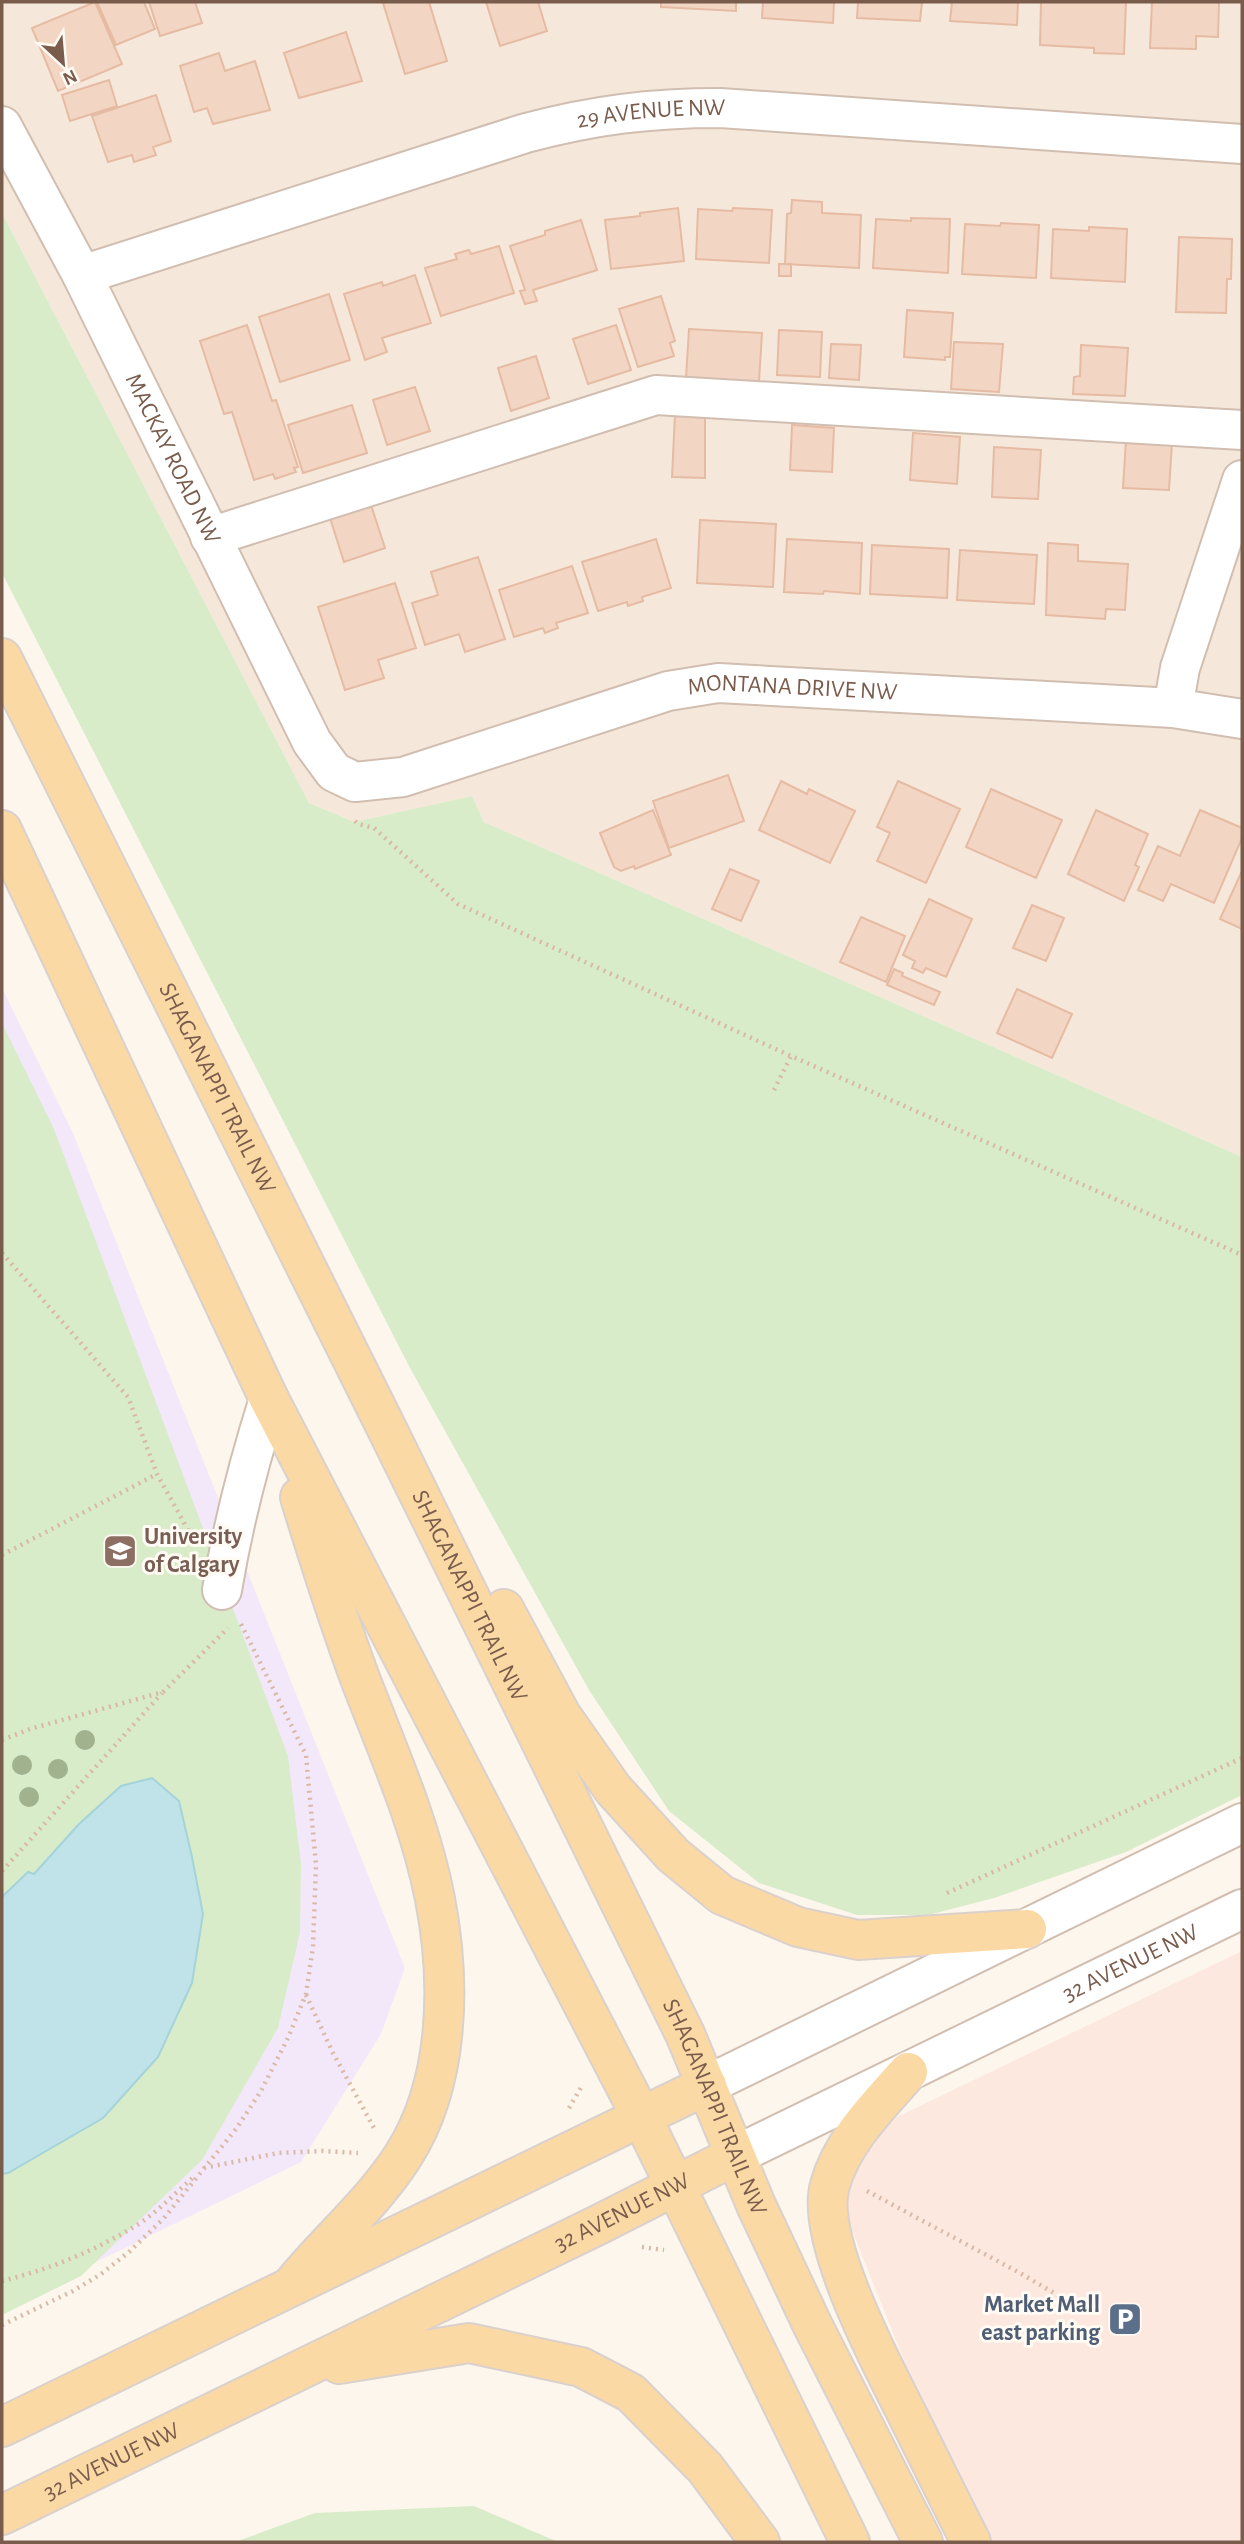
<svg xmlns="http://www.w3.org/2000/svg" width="1244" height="2544" viewBox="0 0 1244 2544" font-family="'Alegreya Sans',sans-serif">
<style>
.residential{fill:#f5e8da}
.commercial{fill:#fde8e0}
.education{fill:#f3e8fa}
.green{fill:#d8ecc9}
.water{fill:#bfe3e8;stroke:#a5d3da;stroke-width:2}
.building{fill:#f3d5c3;stroke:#e6bba3;stroke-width:2}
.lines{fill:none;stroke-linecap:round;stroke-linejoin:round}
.minor-casing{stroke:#d1beb0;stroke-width:42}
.major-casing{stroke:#dad1cd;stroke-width:42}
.path{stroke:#d9b8a5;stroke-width:4.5;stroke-dasharray:2 5;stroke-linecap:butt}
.minor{stroke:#fff;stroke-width:38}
.major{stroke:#fbd9a5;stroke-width:38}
.tree{fill:#a0b28e}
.labels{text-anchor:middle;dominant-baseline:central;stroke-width:6;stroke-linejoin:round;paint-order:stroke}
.street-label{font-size:24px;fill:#7a5c4d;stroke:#fffaf3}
.education-label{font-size:24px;font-weight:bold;fill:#785e54;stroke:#fffaf3;text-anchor:start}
.service-label{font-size:24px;font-weight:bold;fill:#4e5e75;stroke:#fffaf3;text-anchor:end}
</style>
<rect width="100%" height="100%" fill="#fdf6ec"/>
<path class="residential" d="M2 2H1242V1157L484 822 472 796 354 822 309 803 2 213Z"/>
<path class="commercial" d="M1242 1951V2542H988L942 2455 849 2223 848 2199 855 2174 876 2138 897 2117Z"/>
<path class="education" d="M2 988 73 1133 405 1968 381 2034 301 2162 2 2308Z"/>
<path class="green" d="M2 213 309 803 354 822 472 796 484 822 1242 1157V1795L1126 1852 994 1898 928 1915H857L759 1883 669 1811 589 1690 410 1368 2 573Z
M2 1023 54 1129 288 1756 301 1864 300 1932 278 2028 202 2160 81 2276 2 2315Z
M474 2506 558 2542H235L315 2513Z"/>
<path class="water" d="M152 1778 179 1801 192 1857 203 1914 192 1983 158 2057 103 2118 8 2173 2 2174V1897L28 1872 34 1874 79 1824 121 1786Z"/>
<path class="building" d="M95 2 122 64 58 91 32 28Z
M97 2H144L155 29 116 45Z
M149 2H195L202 23 160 36Z
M387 2H429L447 61 405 74 383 3Z
M486 2H538L547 31 500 46Z
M661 2H736V11L661 7Z
M763 2H834L833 23 762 18Z
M858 2H922L920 21 857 18Z
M952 2H1018L1017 25 950 21Z
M1041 2H1126L1124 54 1094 53V48L1040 45Z
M1152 2H1219L1218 37 1196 36V49L1150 48Z
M346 32 362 81 299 98 284 53Z
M219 53 225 71 255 61 270 110 213 124 207 108 194 112 180 66Z
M109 80 117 106 70 121 62 95Z
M156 95 171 141 153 147 156 155 134 162 132 155 108 162 92 116Z
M792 200 822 202V213L861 215 859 268 785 264 787 214 791 213Z
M678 208 684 261 611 269 605 220 640 216V213Z
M733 208 772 210 769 263 696 259 698 209 732 211Z
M911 218 950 219 948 273 873 268 876 219 911 221Z
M581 220 597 270 533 290 537 301 525 304 520 291 525 290 510 246 545 235V231Z
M1001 223 1039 225 1036 278 962 274 965 224 1000 226Z
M1089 227 1127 229 1125 282 1051 278 1053 229 1089 231Z
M1179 237 1232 239 1231 279H1227L1226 313 1176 312Z
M499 246 514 293 441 316 425 268 457 259 455 254 469 250 471 254Z
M779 264H791V276H779Z
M415 275 431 323 382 338 387 352 365 360 344 294 382 282 383 286Z
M329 294 350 360 280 382 259 317Z
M661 296 675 341 670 343 674 356 638 367 619 309Z
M907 310 953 313 950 357H945V360L904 357Z
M247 325 272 401 276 400 298 467 294 468 296 472 275 479 273 474 254 480 232 412 224 414 200 341Z
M616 325 631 370 588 384 573 339Z
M689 329 762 333 759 382 686 378Z
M779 330 822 332 820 377 777 375Z
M954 342 1003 344 999 392 951 389Z
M831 344 861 345 859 380 829 378Z
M1081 345 1128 348 1125 396 1073 394 1074 377 1080 376Z
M536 356 549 398 511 411 498 368Z
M415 387 430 431 387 445 373 400Z
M352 405 367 453 303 473 288 425Z
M675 414 705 416V478L672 477Z
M792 425 834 428 832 472 790 470Z
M913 433 960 437 957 484 910 480Z
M1126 440 1172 443 1169 490 1123 488Z
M994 447 1041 450 1038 499 992 497Z
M371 505 385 548 344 562 330 518Z
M700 520 776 524 773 587 697 583Z
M656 539 671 588 642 597 643 601 628 606 627 602 598 611 582 562Z
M787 539 862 543 860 594 824 591 823 594 784 592Z
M1048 543 1078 545V561L1128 564 1125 610 1106 609 1105 619 1046 615Z
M872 545 949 549 947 598 870 594Z
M960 550 1037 555 1034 604 957 600Z
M478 557 505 639 465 652 459 634 425 645 412 603 438 595 431 572Z
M572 566 588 613 556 623 558 628 545 633 543 628 514 637 499 590Z
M395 583 416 648 378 660 384 678 345 690 318 607Z
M728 775 744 821 669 848 653 801Z
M781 781 807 794 809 789 855 811 830 863 759 830Z
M898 781 960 809 926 883 877 861 890 833 877 827Z
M991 789 1062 820 1036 878 966 847Z
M653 810 671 855 635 869 634 866 621 871 614 867 600 833Z
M1096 810 1148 834 1135 865 1139 867 1124 901 1068 874Z
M1200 810 1242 828V838L1214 903 1171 884 1163 901 1138 890 1158 846 1180 856Z
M730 869 759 881 741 921 712 909Z
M1242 871V929L1220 919Z
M929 899 972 919 946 977 926 968 923 973 912 968 915 961 903 955Z
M1032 905 1064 918 1046 961 1013 948Z
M861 917 905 936 886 982 840 962Z
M894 969 903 973 902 976 940 992 934 1005 887 985Z
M1017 989 1072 1014 1052 1058 997 1033Z"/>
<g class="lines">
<g class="minor-casing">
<g id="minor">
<path id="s1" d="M2 126 82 275 312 742 334 772 355 782 403 777 668 691 718 683 1138 706 1173 708 1242 719"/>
<path id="s2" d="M82 275 526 133C594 115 650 108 720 108L1242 144"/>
<path d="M210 537 656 395 1242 430"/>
<path d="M1173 708 1180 668 1242 480"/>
<path d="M222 1590C233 1524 249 1462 269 1399"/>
<path d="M707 2085 1242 1823"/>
<path id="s3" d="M734 2156 1242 1909"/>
</g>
</g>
<g class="major-casing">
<g id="major">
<path id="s4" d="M2 658 384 1423 685 2034 756 2205 812 2324 923 2542"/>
<path d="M2 830 269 1399 641 2116 850 2542"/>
<path d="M504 1609 561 1715 613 1789 673 1855 722 1895 798 1927 858 1940 1027 1929"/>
<path d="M908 2072C879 2105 842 2141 830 2185 814 2239 884 2368 909 2418 930 2460 950 2501 971 2542"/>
<path d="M293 2284C328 2241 373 2203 403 2156 450 2083 451 1982 435 1899 420 1821 386 1747 358 1673 337 1615 318 1556 300 1497"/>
<path d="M339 2364 469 2343 581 2367 631 2393 705 2468 760 2542"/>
<path d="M2 2427 707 2085"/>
<path id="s5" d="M2 2515 598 2225 734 2156"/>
</g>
</g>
<path class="path" d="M355 821 358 824 374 828 458 904 791 1056 1242 1255
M774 1090 791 1056
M2 1253 128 1397 157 1474 192 1537
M2 1555 157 1474
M2 1740 30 1729 163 1692 228 1628
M2 1871 162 1693
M947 1893 1242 1758
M306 1995 333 2053 374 2128
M569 2108 582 2086
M204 2168 278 2153 323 2151 358 2153
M867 2191 1020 2273 1059 2296
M642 2247 664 2250
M2 2281C47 2270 92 2252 132 2228 155 2215 175 2193 195 2176
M2 2325 73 2291 101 2274 129 2252 164 2218 236 2129 261 2091 288 2038 306 1994 313 1947 316 1865 306 1755 241 1624"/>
<use href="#minor" class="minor"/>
<use href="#major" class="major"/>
</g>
<g class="tree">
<circle cx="85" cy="1740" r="10"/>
<circle cx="22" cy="1765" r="10"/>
<circle cx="58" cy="1769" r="10"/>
<circle cx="29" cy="1797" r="10"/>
</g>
<defs>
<g id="university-square" transform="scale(1.75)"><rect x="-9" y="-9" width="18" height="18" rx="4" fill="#8d6e63" stroke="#fffaf3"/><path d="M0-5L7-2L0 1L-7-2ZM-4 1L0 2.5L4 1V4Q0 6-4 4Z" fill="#fff"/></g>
<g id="parking-square" transform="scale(1.75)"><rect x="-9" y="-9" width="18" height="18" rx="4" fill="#5c6f8a" stroke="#fffaf3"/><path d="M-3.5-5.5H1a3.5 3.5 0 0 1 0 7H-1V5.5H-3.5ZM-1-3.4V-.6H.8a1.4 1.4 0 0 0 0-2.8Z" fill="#fff"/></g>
</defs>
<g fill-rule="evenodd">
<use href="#university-square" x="120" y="1551"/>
<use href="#parking-square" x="1125" y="2319"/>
</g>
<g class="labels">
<g class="street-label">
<text stroke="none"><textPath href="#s2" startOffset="593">29 AVENUE NW</textPath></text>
<text stroke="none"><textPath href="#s1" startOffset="374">MACKAY ROAD NW</textPath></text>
<text stroke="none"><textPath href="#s1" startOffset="1202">MONTANA DRIVE NW</textPath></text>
<text stroke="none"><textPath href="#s4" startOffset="481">SHAGANAPPI TRAIL NW</textPath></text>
<text stroke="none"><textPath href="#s4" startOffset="1048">SHAGANAPPI TRAIL NW</textPath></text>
<text stroke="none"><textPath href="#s3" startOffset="441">32 AVENUE NW</textPath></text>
<text stroke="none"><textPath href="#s4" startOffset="1615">SHAGANAPPI TRAIL NW</textPath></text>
<text stroke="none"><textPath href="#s5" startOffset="690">32 AVENUE NW</textPath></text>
<text stroke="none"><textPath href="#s5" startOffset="122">32 AVENUE NW</textPath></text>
</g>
<g class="education-label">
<text x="144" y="1537">University<tspan x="144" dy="28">of Calgary</tspan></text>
</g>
<g class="service-label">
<text x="1100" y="2305">Market Mall<tspan x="1100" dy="28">east parking</tspan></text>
</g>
</g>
<rect width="1244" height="2544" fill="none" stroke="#7a5c4d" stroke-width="7"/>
<g transform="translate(63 63) rotate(154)" stroke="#fffaf3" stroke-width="5" paint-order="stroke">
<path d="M0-5L12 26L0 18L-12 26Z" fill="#7a5c4d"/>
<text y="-10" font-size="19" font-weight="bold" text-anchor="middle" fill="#7a5c4d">N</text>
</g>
</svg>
